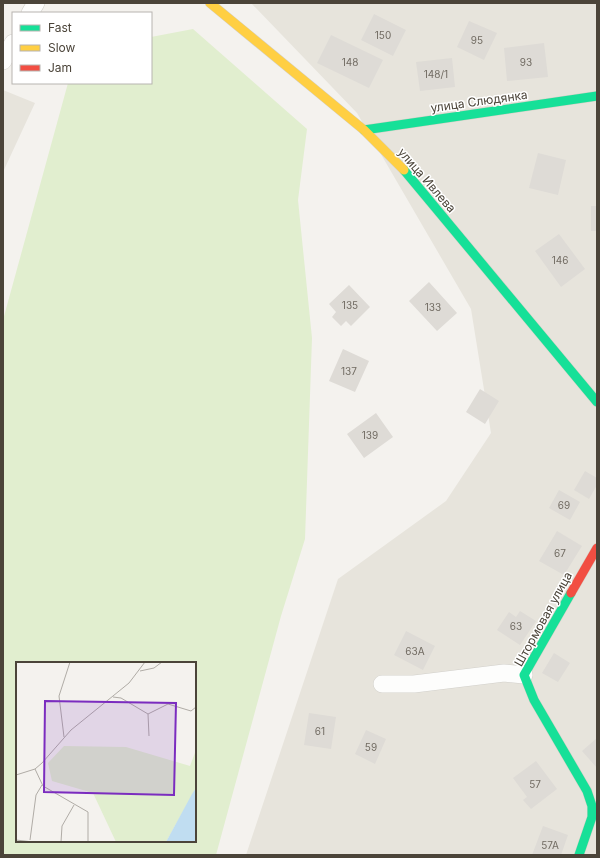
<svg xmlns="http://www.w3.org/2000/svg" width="600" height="858" viewBox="0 0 600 858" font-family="Inter,sans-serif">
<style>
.residential{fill:#e7e4dc}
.green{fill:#e1eecf;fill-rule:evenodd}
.building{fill:#dedbd6}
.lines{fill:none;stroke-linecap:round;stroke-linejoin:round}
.street-casing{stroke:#d2d0cb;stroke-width:18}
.fast-casing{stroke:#d3cfc5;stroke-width:10}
.slow-casing{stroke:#d3cfc5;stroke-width:10}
.jam-casing{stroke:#d3cfc5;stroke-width:10}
.street{stroke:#fdfdfc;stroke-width:17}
.fast{stroke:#16e098;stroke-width:9}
.slow{stroke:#ffcf43;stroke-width:9}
.jam{stroke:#f24e42;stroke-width:9}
.labels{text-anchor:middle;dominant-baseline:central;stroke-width:3;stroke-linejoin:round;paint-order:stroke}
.number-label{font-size:10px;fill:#706a61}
.street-label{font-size:12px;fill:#4b4439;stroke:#fff}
.inset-road{fill:none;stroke:#b0aca6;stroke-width:1}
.view{fill:#7b2cbf;fill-opacity:0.15;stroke:#7b2cbf;stroke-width:2}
.inset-edge{fill:none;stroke:#4b4439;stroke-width:2}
</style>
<rect width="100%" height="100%" fill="#f4f2ee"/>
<path class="residential" d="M251 3H597V855H246L338 579 446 501 491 433 471 309 357 113Z
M3 90 35 103 3 172Z"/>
<path class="green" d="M193 29 307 129 298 200 312 338 305 539 281 616 216 855H3V320L68 83H151V37ZM17 663H195V841H17Z"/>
<path class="building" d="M374 14 406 30 393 56 361 40Z
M469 21 497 33 484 60 457 47Z
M331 35 383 60 369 88 317 63Z
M544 43 548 77 507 81 504 48Z
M452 58 455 87 420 91 416 62Z
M538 153 566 160 558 195 529 188Z
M591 206H597V231H591Z
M559 234 585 269 561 287 535 251Z
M429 282 457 313 437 331 409 301Z
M349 285 370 307 351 326 346 321 341 326 332 317 336 312 329 304Z
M343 349 369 361 355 392 329 381Z
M480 389 499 401 485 424 466 412Z
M376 413 393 437 364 458 347 434Z
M585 471 597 478V485L589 499 574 490Z
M559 490 580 502 570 520 549 508Z
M557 531 582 546 564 575 539 561Z
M520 611 536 621 520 645 497 630 509 612 516 617Z
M406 631 435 646 423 670 394 655Z
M554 653 570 663 558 682 542 673Z
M309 713 336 717 331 749 304 745Z
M366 730 386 739 375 764 355 754Z
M597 738V768L582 751Z
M536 761 557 789 531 809 523 800 527 797 513 778Z
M543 826 568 835 561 855H532Z"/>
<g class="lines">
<g class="street-casing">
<path id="street" d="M30 13 36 3
M3 61 13 43
M382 684H414L504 673 524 675"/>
</g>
<g class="fast-casing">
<path id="fast" d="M364 130 597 96
M404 170 597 402
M571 593 524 675 534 700 587 791 592 806V817L579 855"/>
</g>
<g class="slow-casing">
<path id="slow" d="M210 3 364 130 404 170"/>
</g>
<g class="jam-casing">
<path id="jam" d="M571 593 597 548"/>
</g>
<use href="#street" class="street"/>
<use href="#fast" class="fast"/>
<use href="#slow" class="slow"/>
<use href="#jam" class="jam"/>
</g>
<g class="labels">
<g class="number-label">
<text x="383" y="35">150</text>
<text x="477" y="40">95</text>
<text x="350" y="62">148</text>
<text x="526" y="62">93</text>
<text x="436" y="74">148/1</text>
<text x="560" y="260">146</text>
<text x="350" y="305">135</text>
<text x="433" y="307">133</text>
<text x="349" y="371">137</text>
<text x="370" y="435">139</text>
<text x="564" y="505">69</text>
<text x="560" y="553">67</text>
<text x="516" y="626">63</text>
<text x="415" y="651">63А</text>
<text x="320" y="731">61</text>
<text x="371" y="747">59</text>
<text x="535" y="784">57</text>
<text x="550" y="845">57А</text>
</g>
<g class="street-label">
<text transform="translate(479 101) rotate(-8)">улица Слюдянка</text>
<text transform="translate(427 180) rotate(49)">улица Ивлева</text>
<text transform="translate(543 619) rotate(-61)">Штормовая улица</text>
</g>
</g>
<g transform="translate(16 662)">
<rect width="180" height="180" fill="#f4f2ee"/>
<path d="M48 84 110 85 174 104 180 88V126L150 180H100L77 131 36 119 32 101Z" fill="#e1eecf"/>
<path d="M180 126V180H150L176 132Z" fill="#c0ddf1"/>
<path class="inset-road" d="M124 9 138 6 146 0M97 35 105 36 132 52 152 42 175 49 180 45M132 52 133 74M48 75 43 34 54 0M19 107 27 124 72 150V180M0 113 19 107 26 101 55 68 113 21 129 0M0 178 17 180M14 178 20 133 26 123M24 180H67M45 180 46 164 58 143"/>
<path class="view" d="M29 39 160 41 158 133 28 130Z"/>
<rect width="180" height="180" class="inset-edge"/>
</g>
<rect width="600" height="858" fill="none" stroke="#4b4439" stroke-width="8"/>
<rect x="12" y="12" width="140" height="72" fill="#ffffff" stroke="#b7b4b0"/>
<rect x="20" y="25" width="20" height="6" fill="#16e098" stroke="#b7b4b0"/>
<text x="48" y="32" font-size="12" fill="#4b4439">Fast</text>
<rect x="20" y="45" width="20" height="6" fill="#ffcf43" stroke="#b7b4b0"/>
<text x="48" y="52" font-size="12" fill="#4b4439">Slow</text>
<rect x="20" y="65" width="20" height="6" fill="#f24e42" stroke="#b7b4b0"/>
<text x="48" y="72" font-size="12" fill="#4b4439">Jam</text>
</svg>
